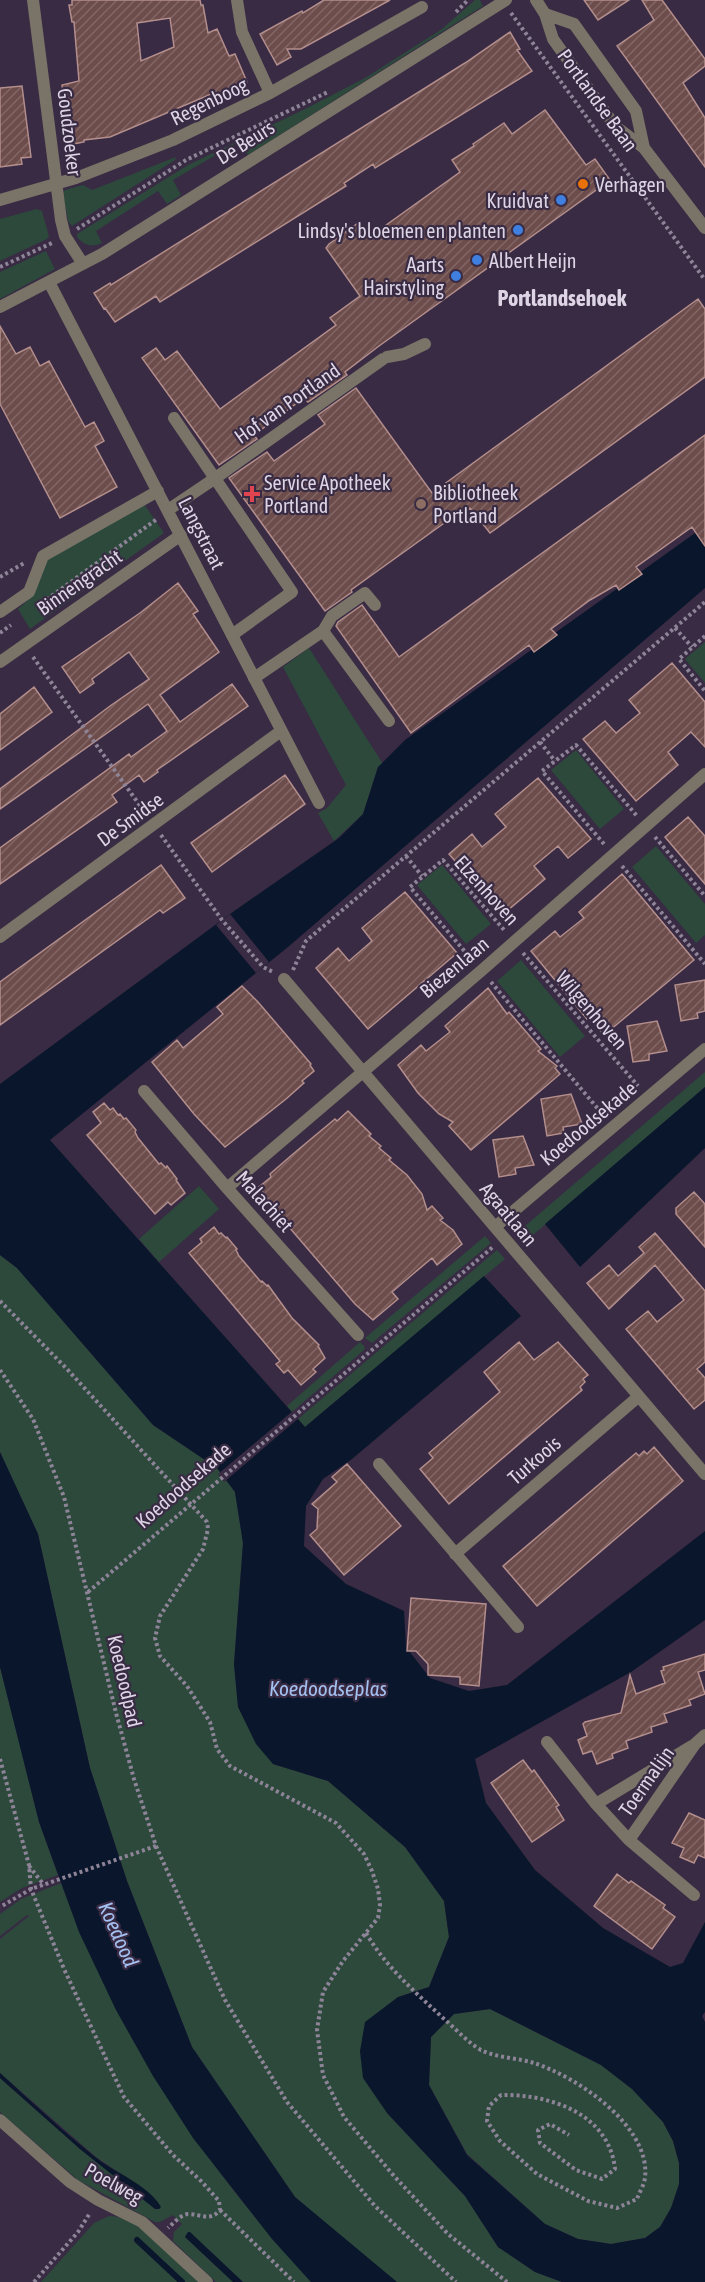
<svg xmlns="http://www.w3.org/2000/svg" width="705" height="2282" viewBox="0 0 705 2282" font-family="'Asap Condensed',sans-serif">
<style>
.green{fill:#2c493c}
.water{fill:#0a162b;fill-rule:evenodd}
.pier{fill:#382b43}
.lines{fill:none;stroke-linecap:round;stroke-linejoin:round}
.stream{stroke:#0a162b;stroke-width:6}
.building{fill:url(#building-hatch);stroke:#b38e8c;stroke-width:1.5;fill-rule:evenodd}
.path{stroke:#8e8498;stroke-width:4;stroke-dasharray:3 3;stroke-linecap:butt}
.service{stroke:#7a7367;stroke-width:12}
.pedestrian{stroke:#7a7367;stroke-width:12}
.minor{stroke:#7a7367;stroke-width:12}
.tertiary{stroke:#7a7367;stroke-width:12}
.food-dot{fill:#e8710a;stroke:#382b43;stroke-width:2}
.shop-dot{fill:#3f7fe0;stroke:#382b43;stroke-width:2}
.health-dot{fill:#e0444e;stroke:#382b43;stroke-width:2}
.education-dot{fill:#8d6e63;stroke:#382b43;stroke-width:2}
.labels{text-anchor:middle;dominant-baseline:central;stroke-width:4.5;stroke-linejoin:round;paint-order:stroke}
.street-label{font-size:20px;fill:#ddd5e5;stroke:#382b43}
.poi-label{font-size:20px;fill:#ddd5e5;stroke:#382b43;text-anchor:start}
.water-label{font-size:21px;font-style:italic;fill:#a4c0f0;stroke:#382b43}
.quarter-label{font-size:22px;font-weight:bold;fill:#ddd5e5;stroke:#382b43}
</style>
<defs>
<pattern id="building-hatch" width="6" height="6" patternUnits="userSpaceOnUse" patternTransform="scale(1.5)"><rect width="6" height="6" fill="#6d4d4b"/><path d="M-1 1l2-2M0 6l6-6M5 7l2-2" fill="none" stroke="#816665"/></pattern>
</defs>
<rect width="100%" height="100%" fill="#382b43"/>
<path class="green" d="M475 0H480L483 6 248 155 238 142 173 180 181 195 167 204 158 191 96 231 102 243C92 248 84 245 77 237V234L188 165 307 108 365 78 442 29Z
M176 157 175 160 72 226 68 221 63 193 65 190 83 185 92 190Z
M37 209 42 211 49 236 47 239 0 261V219Z
M46 251 55 269 0 299V272Z
M144 504 164 533 30 629 18 609 29 599 45 559Z
M705 642V683L685 659Z
M309 648 383 764 378 767 363 814 334 841 318 813 327 808 346 785 283 667Z
M576 750 624 809 600 829 551 770Z
M656 846 705 904V935L696 943 632 867Z
M442 865 491 924 466 944 417 885Z
M521 960 585 1036 560 1057 497 981Z
M705 1072V1087L526 1241 518 1232Z
M199 1186 219 1209 159 1262 139 1239Z
M485 1236 491 1243 372 1343 365 1338Z
M497 1250 505 1259 305 1427 298 1419Z
M0 1255 17 1268 153 1425 217 1468 235 1492 243 1543 234 1664 238 1707 273 1764 328 1781 405 1847 444 1901 449 1937 429 1987 398 1997 387 2113 465 2196 498 2247 535 2272 562 2282H396L295 2197 192 2047 127 1881 90 1768 38 1534 0 1452Z
M360 1342 365 1347 364 1350 292 1412 287 1406Z
M0 1667 39 1822 58 1875 22 1888 0 1902Z
M61 1883C119 2038 200 2160 311 2282H243L189 2232 185 2237 233 2282H216L173 2241 174 2232 182 2224 173 2215 160 2222H155L78 2180 0 2112V2078L80 2149 158 2210 136 2184 96 2157 0 2073V1939L29 1916 27 1915 0 1936V1914L21 1899Z
M490 2009 601 2065 632 2089 663 2122 673 2141 679 2163V2184L671 2208 660 2227 645 2238 611 2244 578 2239 545 2224 467 2154 429 2085 431 2037 454 2014Z
M109 2216C140 2216 178 2262 199 2282H41L94 2223Z"/>
<path class="water" d="M705 526V588L288 947 50 1140 305 1427 484 1276 521 1316 352 1459 323 1479 306 1506 304 1546 346 1584 404 1611 406 1647 430 1678 469 1691 507 1685 705 1531V1620L631 1672 475 1759 486 1803 535 1870 603 1928 670 1967 683 1963 705 1922V2012L702 2016 705 2022V2282H562L535 2272 498 2247 465 2196 387 2113 363 2078 360 2051 365 2022 398 1997 429 1987 449 1937 444 1901 405 1847 328 1781 273 1764 256 1744 238 1707 234 1664 243 1543 235 1492 217 1468 153 1425 17 1268 0 1255V1084L230 914 339 838 363 814 378 767 405 740ZM490 2009 601 2065 632 2089 663 2122 673 2141 679 2163V2184L671 2208 660 2227 645 2238 611 2244 578 2239 545 2224 467 2155 429 2085 431 2037 454 2014Z
M705 1087V1148L580 1267 545 1224Z
M0 1452 38 1534 90 1768 127 1881 192 2047 295 2197 397 2282H311L272 2239 193 2138 153 2076 116 2010 79 1932 39 1822 0 1667Z
M0 2073C31 2101 62 2130 94 2156 114 2173 148 2184 161 2207L159 2209H155L80 2149 0 2078Z
M188 2232H190L243 2282H233L185 2237Z"/>
<path class="pier" d="M230 914 269 962 256 973 216 925Z
M294 1410 300 1417 224 1482 218 1474Z"/>
<g class="lines">
<path class="stream" d="M137 2240 182 2282"/>
</g>
<path class="building" d="M72 0H200L201 5H203L208 33 217 29 229 56 235 54 247 82 218 96 216 92 110 137 84 140V142L68 145 62 85 79 81 74 22H72L69 5H72ZM170 18 174 47 141 61 137 23Z
M324 0H390L301 49H287L291 57 277 65 260 34 302 11 303 13Z
M584 0H629L598 20Z
M642 0H662L705 59V66L683 83 705 118V167L617 46 654 20Z
M510 32 520 49 517 50 532 71 375 168 373 164 344 183 346 186 160 302 156 296 115 322 105 308 104 309 94 293 110 283 111 285 465 63Z
M22 86 31 157 21 158 22 164 0 167V88Z
M545 110 586 165 595 159 610 180 379 346 345 372 347 375 308 402 304 398 254 435 257 439 219 465 142 358 156 348 165 360 177 351 220 409 336 325 330 318 360 296 326 248 329 244 358 223 368 238 460 172 452 160 474 146 473 144 504 123 512 134Z
M698 299 705 309V377L490 533 470 508 463 514 461 511 351 590 352 592 325 611 229 478 267 452 274 461 325 424 318 415 356 388 432 493Z
M0 326 16 354 30 347 40 366 49 361 85 427 94 422 104 441 95 446 117 487 60 518 0 404Z
M705 435V546L692 527 636 567 642 574 619 590 616 585 590 600 551 629 557 635 549 641 534 652 529 645 411 733 336 626 338 622 362 605 399 657Z
M178 583 198 611 193 614 219 652 160 695 180 722 232 684 248 706 157 770 158 772 144 782 139 775 112 795 117 802 0 884V848L129 754 131 757 167 731 148 704 0 809V789L110 706 149 679 129 652 92 679 94 683 80 693 62 667 140 613Z
M672 663 705 702V747L691 732 668 752 678 765 636 801 583 739 605 721 616 733 640 713 629 700Z
M34 687 52 712 0 750V714Z
M285 775 305 804 212 872 191 843Z
M538 778 591 839 568 858 558 846 534 866 545 879 502 915 449 854 472 834 482 847 506 827 495 814Z
M688 817 705 836V884L665 837Z
M161 865 185 898 163 913 160 910 0 1025V982Z
M622 874 694 960 604 1035 589 1018 587 1019 531 951 555 931 560 937 584 918 579 912Z
M405 892 457 953 368 1029 316 968 338 948 349 961 372 941 362 928Z
M705 980V1011L697 1013 698 1018 681 1021 675 985Z
M242 986 258 1002 311 1064 310 1065 314 1071 302 1081 304 1083 286 1099 225 1147 194 1114 152 1062 177 1040 183 1048 223 1014 217 1007Z
M488 988 507 1014 509 1012 541 1049 538 1051 557 1066 555 1068 560 1074 471 1150 449 1126 453 1122 439 1114 418 1093 398 1065 421 1045 426 1051 450 1032 445 1026Z
M657 1021 667 1051 649 1054V1060L633 1062 627 1026Z
M571 1094 582 1124 563 1127 564 1133 547 1136 541 1099Z
M104 1103 110 1110 113 1108 118 1115 120 1114 124 1119 126 1118 136 1130 135 1132 138 1138 159 1164 161 1163 166 1168 167 1166 177 1179 176 1180 185 1193 171 1205 168 1202 155 1214 87 1135 101 1123 93 1112Z
M348 1111 371 1134 369 1136 381 1146 379 1148 391 1158 389 1160 407 1175 422 1194 427 1210 432 1206 443 1218 440 1220 453 1230 462 1244 437 1265 432 1258 413 1274 392 1292 398 1299 373 1320 355 1304 283 1220 259 1187 271 1177 270 1174 293 1154 335 1119 337 1121Z
M523 1136 534 1165 515 1168 516 1174 499 1177 493 1140Z
M694 1192 705 1204V1247L676 1214V1208Z
M214 1227 219 1234 221 1233 226 1238 227 1237 237 1249 236 1250 239 1256 261 1282 262 1281 267 1286 268 1285 292 1318 319 1345 318 1346 325 1358 313 1369 316 1372 301 1385 288 1370 284 1373 276 1364 280 1361 189 1253 202 1242 200 1239Z
M655 1233 705 1291V1362L697 1369 705 1378V1400L694 1409 626 1329 648 1311 657 1322 684 1300 655 1265 609 1309 587 1283 609 1265 618 1276 644 1253 639 1247Z
M519 1342 534 1360 558 1342 588 1375 583 1379 585 1382 580 1387 582 1390 449 1504 420 1469 433 1458 429 1453 500 1392 484 1372Z
M654 1447 683 1481 537 1606 503 1566 636 1453 639 1456 644 1451 647 1454Z
M347 1464 401 1526 344 1575 310 1535 317 1529 318 1509 312 1504 337 1482 332 1477Z
M411 1598 486 1604 479 1686 460 1684V1677L428 1675V1664L416 1651H407Z
M705 1654V1670L698 1672 705 1694 689 1700 691 1705 664 1714 667 1722 651 1727 652 1732 626 1741 628 1748 612 1754 613 1758 597 1764 592 1751 583 1754 578 1740 587 1736 583 1724 585 1722 621 1713 630 1675 636 1694 665 1683 661 1671 664 1670 663 1667Z
M523 1760 532 1772 534 1770 559 1805 556 1807 564 1820 532 1842 491 1783Z
M689 1813 705 1820V1858L698 1855 694 1863 680 1857 684 1848 672 1843Z
M617 1874 629 1883 631 1881 665 1905 663 1908 675 1917 652 1949 594 1906Z"/>
<g class="lines">
<path class="path" d="M456 12 468 0
M511 13 705 280
M77 229 186 160 328 92
M0 267 52 243
M0 577 26 562
M42 603 157 519
M675 628 692 647
M0 633 11 625
M705 636 679 659 705 691
M33 657 146 814
M540 742 555 761
M161 835 222 920 263 967 273 972
M655 837 705 896
M604 844 542 771 576 745 637 816
M406 856 422 876
M622 866 705 964
M523 953 638 1086
M472 960 410 887 443 860 505 931
M293 970 306 941 705 602
M491 982 604 1116
M0 1301 67 1369 207 1522 208 1529 203 1549 160 1616 155 1638 160 1656 187 1686 210 1722 217 1749 230 1766 336 1823 364 1854 372 1871 378 1889 380 1905 378 1918 343 1961 323 1992 317 2030 323 2075 344 2117 394 2176 448 2234 507 2282
M0 1370 33 1419 64 1497 116 1713 134 1779 156 1846 31 1889 0 1907
M88 1592 494 1246
M0 1759 29 1865 31 1889 64 1969 124 2097 173 2155 201 2181 219 2201 220 2210C210 2222 201 2214 188 2214 180 2215 174 2223 168 2228
M156 1846 225 2000 287 2102 375 2206 456 2282
M29 1866 44 1885
M366 1933C386 1967 414 1991 443 2018 455 2028 467 2042 481 2050 497 2058 518 2058 534 2063 577 2077 651 2126 645 2178 644 2185 639 2193 637 2199L617 2208 588 2201 537 2174 500 2141 487 2121 489 2106 501 2095C549 2094 609 2113 615 2169L602 2179 576 2170 540 2143 538 2130 550 2124 569 2135
M220 2210 294 2282
M34 2282 78 2232 90 2213"/>
<path class="service" d="M174 418 292 592 232 635
M168 510 214 479
M323 631 389 721
M254 678 323 631 332 616 365 593 375 605"/>
<path class="pedestrian" d="M387 357 404 354 425 344
M214 479 383 359"/>
<path class="minor" d="M33 0 61 220 65 236 83 264
M237 0 242 32 270 93
M0 200 76 178 173 140 270 93 422 7
M49 282 319 803
M0 307 102 254 506 0
M0 612 29 592 43 556 158 491
M0 662 181 535
M0 937 281 731
M284 979 705 1474
M144 1091 227 1188 358 1335
M227 1188 481 971 705 774
M495 1227 705 1049
M379 1464 518 1627
M455 1554 638 1397
M547 1742 596 1804 629 1840 694 1895
M596 1804 692 1746
M629 1840 695 1744 705 1735
M0 2120 70 2182 98 2200 142 2222 207 2282"/>
<path class="tertiary" d="M536 0 545 14 553 39 615 126 644 148 705 228
M545 14 574 24 636 111 644 148"/>
</g>
<circle class="food-dot" cx="583" cy="184" r="6"/>
<g class="shop-dot">
<circle cx="561" cy="200" r="6"/>
<circle cx="518" cy="230" r="6"/>
<circle cx="477" cy="260" r="6"/>
<circle cx="456" cy="276" r="6"/>
</g>
<path class="health-dot" d="M249 485h6v6h6v6h-6v6h-6v-6h-6v-6h6z"/>
<circle class="education-dot" cx="421" cy="504" r="6"/>
<g class="labels">
<g class="street-label">
<text transform="translate(598 100) rotate(54)">Portlandse Baan</text>
<text transform="translate(209 101) rotate(-26)">Regenboog</text>
<text transform="translate(70 132) rotate(83)">Goudzoeker</text>
<text transform="translate(245 142) rotate(-32)">De Beurs</text>
<text transform="translate(287 403) rotate(-35)">Hof van Portland</text>
<text transform="translate(202 533) rotate(63)">Langstraat</text>
<text transform="translate(79 582) rotate(-35)">Binnengracht</text>
<text transform="translate(130 819) rotate(-36)">De Smidse</text>
<text transform="translate(487 890) rotate(48)">Elzenhoven</text>
<text transform="translate(454 967) rotate(-40)">Biezenlaan</text>
<text transform="translate(592 1010) rotate(49)">Wilgenhoven</text>
<text transform="translate(588 1123) rotate(-40)">Koedoodsekade</text>
<text transform="translate(265 1201) rotate(48)">Malachiet</text>
<text transform="translate(509 1214) rotate(50)">Agaatlaan</text>
<text transform="translate(534 1460) rotate(-41)">Turkoois</text>
<text transform="translate(183 1485) rotate(-41)">Koedoodsekade</text>
<text transform="translate(125 1681) rotate(77)">Koedoodpad</text>
<text transform="translate(646 1781) rotate(-55)">Toermalijn</text>
<text transform="translate(114 2183) rotate(29)">Poelweg</text>
</g>
<g class="poi-label">
<text x="595" y="184">Verhagen</text>
<text x="549" y="200" text-anchor="end">Kruidvat</text>
<text x="506" y="230" text-anchor="end">Lindsy's bloemen en planten</text>
<text x="489" y="260">Albert Heijn</text>
<text x="444" y="264" text-anchor="end">Aarts<tspan x="444" dy="23">Hairstyling</tspan></text>
<text x="264" y="482">Service Apotheek<tspan x="264" dy="23">Portland</tspan></text>
<text x="433" y="492">Bibliotheek<tspan x="433" dy="23">Portland</tspan></text>
</g>
<g class="water-label">
<text x="328" y="1688">Koedoodseplas</text>
<text transform="translate(119 1934) rotate(66)">Koedood</text>
</g>
<g class="quarter-label">
<text x="562" y="298">Portlandsehoek</text>
</g>
</g>
</svg>
